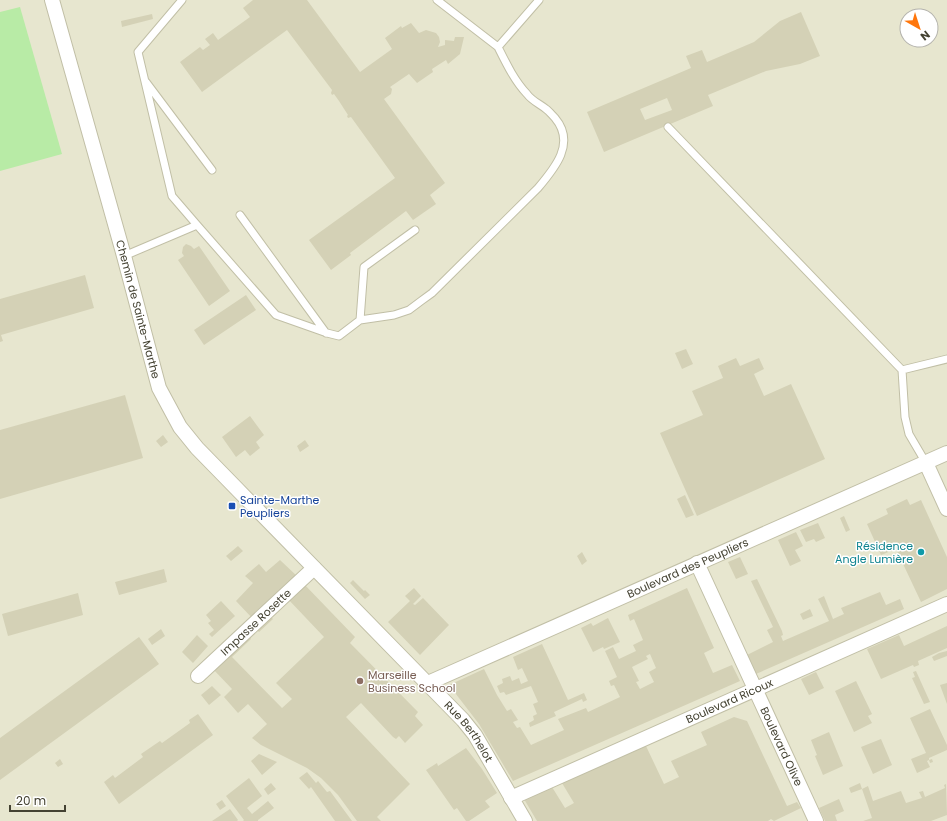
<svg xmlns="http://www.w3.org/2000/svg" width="947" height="821" viewBox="0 0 947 821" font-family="Poppins,sans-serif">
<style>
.residential{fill:#e7e6cf;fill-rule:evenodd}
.green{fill:#b8eba6}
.building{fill:#d4d1b6;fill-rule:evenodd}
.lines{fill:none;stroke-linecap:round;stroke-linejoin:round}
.lane-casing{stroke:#c1bfa6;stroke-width:9}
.street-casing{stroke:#c1bfa6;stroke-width:16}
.lane{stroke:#fff;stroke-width:7}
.street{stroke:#fff;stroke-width:14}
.transit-dot{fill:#1a4fb4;stroke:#fff;stroke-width:1.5}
.culture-dot{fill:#0f9aa8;stroke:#fff;stroke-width:1.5}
.education-dot{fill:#8d6e63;stroke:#fff;stroke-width:1.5}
.labels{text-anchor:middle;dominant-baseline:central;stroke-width:3;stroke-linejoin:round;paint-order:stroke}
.street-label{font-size:11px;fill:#444232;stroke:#fff}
.transit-label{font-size:11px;fill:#164399;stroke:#fff;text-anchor:start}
.culture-label{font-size:11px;fill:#0d838f;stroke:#fff;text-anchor:end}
.education-label{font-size:11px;fill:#785e54;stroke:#fff;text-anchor:start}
</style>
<rect width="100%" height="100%" fill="#f2f2e1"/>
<path class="residential" d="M0 0H947V821H0ZM907 16H931V40H907Z"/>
<path class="green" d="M20 7 62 154 0 171V12Z"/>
<path class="building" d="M253 0H307L360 72 392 49 385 38 401 26 402 28 411 23 419 33 426 30 436 33 439 37 440 42 438 47 445 45V40L454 41 455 37H464L460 54 448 64 446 60 432 69 433 72 417 83 409 74 390 87 392 89 391 94 384 99 445 183 430 195 436 204 413 220 406 211 350 253 351 255 331 270 309 240 395 178 351 117 348 118 347 116 348 115 339 101 334 94 332 95 331 93 332 90 287 30 202 92 180 62 200 47 203 50 210 45 205 39 213 33 218 40 250 17 243 8Z
M801 12 820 56 800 64 766 71 708 95 713 106 604 152 587 112 691 68 686 56 702 50 707 62 754 42 780 21ZM667 98 672 110 645 120 640 109Z
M152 14 153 19 122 27 121 21Z
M186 244 191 246 194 249 199 246 230 291 209 306 178 260 184 256 182 253 183 247Z
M85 275 94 308 1 335 3 341 0 342V299Z
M246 295 256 310 204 345 194 330Z
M686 349 693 364 682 369 675 353Z
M736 358 740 366 759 358 764 369 754 374 764 396 791 384 825 459 697 516 660 433 703 415 692 391 723 378 718 366Z
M125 395 143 458 0 499V430Z
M250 416 264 435 256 442 260 448 250 456 245 450 236 457 222 437Z
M163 435 168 442 161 447 156 441Z
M305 440 309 446 300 452 297 446Z
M685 495 694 515 686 518 677 499Z
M907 499 910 505 921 500 947 557V589L921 602 896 549 881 555 867 524 888 514 886 509Z
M844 516 850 530 846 532 840 518Z
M818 523 825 538 816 542 814 539 806 542 800 530Z
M796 532 803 546 795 550 801 561 790 566 778 540Z
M238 546 243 551 231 561 226 556Z
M582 552 587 561 582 565 577 556Z
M740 557 748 574 736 579 728 562Z
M280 560 298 577 253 619 236 601 253 583 245 576 259 564 266 572Z
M164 569 167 582 119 595 115 582Z
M757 579 782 631 783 635 781 636 783 641 829 621 818 599 824 596 833 619 844 614 841 608 880 592 886 605 900 599 904 609 756 674 747 655 773 642 767 630 773 627 751 581Z
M353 580 364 591 365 590 370 595 365 599 350 583Z
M303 583 355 637 350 643 418 712 415 716 423 725 405 743 399 736 396 739 393 737 361 703 346 717 410 784 377 817 381 821H357L338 795 321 778 307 768 261 745 252 738 267 724 248 704 238 713 224 697 232 689 212 668 248 634 251 639 232 657 282 708 292 699 276 683 324 637 287 598Z
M414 588 421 596 413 604 415 605 423 598 449 625 420 655 388 622 410 601 405 596Z
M687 588 714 648 704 653 713 673 732 665 740 681 513 781 479 724 449 685 484 669 497 695 507 711 511 709 518 720 513 722 517 728 520 727 531 745 564 730 558 719 586 708 588 712 620 697 614 685 611 686 609 681 617 677 605 651 613 647 619 659 636 651 633 645 643 640 634 619 630 621 628 615ZM650 654 656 668 649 672 654 682 640 689 636 682 639 681 632 667 648 659 646 656Z
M78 593 83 615 8 636 2 614Z
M221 601 235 616 212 637 209 634 214 630 208 623 211 621 206 615Z
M810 609 813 616 803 620 800 614Z
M269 615 273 619 259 632 255 628Z
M608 618 620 642 604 649 603 647 593 652 581 628 591 623 593 626Z
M947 626V648L918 661 919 665 914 667 913 665 881 679 867 649 899 635 904 646Z
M161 629 165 636 152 645 148 639Z
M197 635 208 646 193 663 182 652Z
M139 637 159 664 0 780V738Z
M542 644 568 700 584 693 587 700 583 702 582 699 554 712 556 716 530 727 529 723 534 720 533 716 537 714 533 704 538 702 531 686 506 695 504 692 500 693 497 686 503 683 502 679 510 676 512 681 519 678 521 684 528 681 522 668 518 670 513 657Z
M947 651V656L934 661 932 657 939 653Z
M916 671 930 702 924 704 912 678 915 677 913 672Z
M816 672 824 688 809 695 801 679Z
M856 681 872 714 868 716 872 723 854 732 835 691Z
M947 683V704L940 685Z
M212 686 221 695 209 705 201 695Z
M930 709 947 745V750L929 758V760L932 759 933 762 930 763 929 760 927 761 930 767 917 773 911 759 926 753 910 718Z
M198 714 213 735 119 804 104 782 113 775 115 778 143 757 141 754 160 741 162 743 190 723 189 720Z
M734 717 747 721 787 806 797 802 801 808 774 821 771 819 768 821H537L524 799 552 787 565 808 574 803 562 783 646 746 664 784 679 777 671 761 707 745 701 732Z
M829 732 843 766 823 775 815 756 817 755 811 740Z
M881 739 892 765 873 774 861 747Z
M466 748 482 769 497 793 485 801 490 807 469 821H466L457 808 454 810 426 770 437 763 438 766Z
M259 754 277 762 262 775 251 761Z
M60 759 63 764 58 767 55 763Z
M307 772 316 783 318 781 327 792 330 791 352 821H335L311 787 309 789 299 778Z
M249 778 262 796 247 808 252 814 268 801 274 808 258 820V821H243L244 820 226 796Z
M271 783 276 789 268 795 264 789Z
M860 783 862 789 851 793 849 788Z
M946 784 947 815 931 821H863L872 818 862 789 868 786 873 801 901 791 906 803 922 798 919 792 923 791 925 797 945 788 944 785Z
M839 799 844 811 835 815 837 821H825L819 808Z
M222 800 226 806 220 810 216 804Z
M230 809 238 820 237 821H212Z"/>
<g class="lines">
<g class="lane-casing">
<path id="lane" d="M182 0 138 52 172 196 197 225
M437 0 498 47 539 0
M146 82 212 170
M668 127 902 370 947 359
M240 215 326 333
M124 256 197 225 276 315 327 333 339 336 360 320 364 267 415 230
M360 320 394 315 409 310 421 301 432 293 538 188C555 168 576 143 555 118 552 115 549 111 546 109 540 104 532 101 527 94 514 80 506 63 498 47
M902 370 905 417 909 434 926 463"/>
</g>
<g class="street-casing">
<g id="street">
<path id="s1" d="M52 0 124 256 159 388 180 427 197 448 238 490 463 720 475 735 525 821"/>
<path d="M926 463 947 509"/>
<path id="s2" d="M697 563 816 821"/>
<path id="s3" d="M198 676 314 568"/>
<path id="s4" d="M428 683 947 453"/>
<path id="s5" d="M511 798 947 604"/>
</g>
</g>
<use href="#lane" class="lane"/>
<use href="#street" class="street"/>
</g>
<rect class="transit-dot" x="228" y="502" width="8" height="8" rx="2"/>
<circle class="culture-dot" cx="921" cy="552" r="4"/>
<circle class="education-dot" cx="360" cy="681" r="4"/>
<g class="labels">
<g class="street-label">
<text stroke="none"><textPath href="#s1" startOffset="321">Chemin de Sainte-Marthe</textPath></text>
<text stroke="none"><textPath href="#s4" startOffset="284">Boulevard des Peupliers</textPath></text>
<text stroke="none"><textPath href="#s3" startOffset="79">Impasse Rosette</textPath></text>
<text stroke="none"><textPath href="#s5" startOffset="239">Boulevard Ricoux</textPath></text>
<text stroke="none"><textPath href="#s1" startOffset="867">Rue Berthelot</textPath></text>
<text stroke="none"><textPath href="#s2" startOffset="202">Boulevard Olive</textPath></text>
</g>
<g class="transit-label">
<text x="240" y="500">Sainte-Marthe<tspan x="240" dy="13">Peupliers</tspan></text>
</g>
<g class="culture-label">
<text x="913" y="546">Résidence<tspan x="913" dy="13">Angle Lumière</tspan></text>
</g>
<g class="education-label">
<text x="368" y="675">Marseille<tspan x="368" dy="13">Business School</tspan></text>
</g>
</g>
<g transform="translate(919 28) rotate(141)"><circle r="19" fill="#ffffff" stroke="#b4b3ad"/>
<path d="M0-3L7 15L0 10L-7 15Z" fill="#ff760b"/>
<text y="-6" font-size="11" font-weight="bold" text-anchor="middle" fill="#444232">N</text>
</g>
<path d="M10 805v6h55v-6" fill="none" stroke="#444232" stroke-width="2"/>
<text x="16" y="805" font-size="12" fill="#444232" stroke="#ffffff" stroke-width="3" paint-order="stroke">20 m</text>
</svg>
